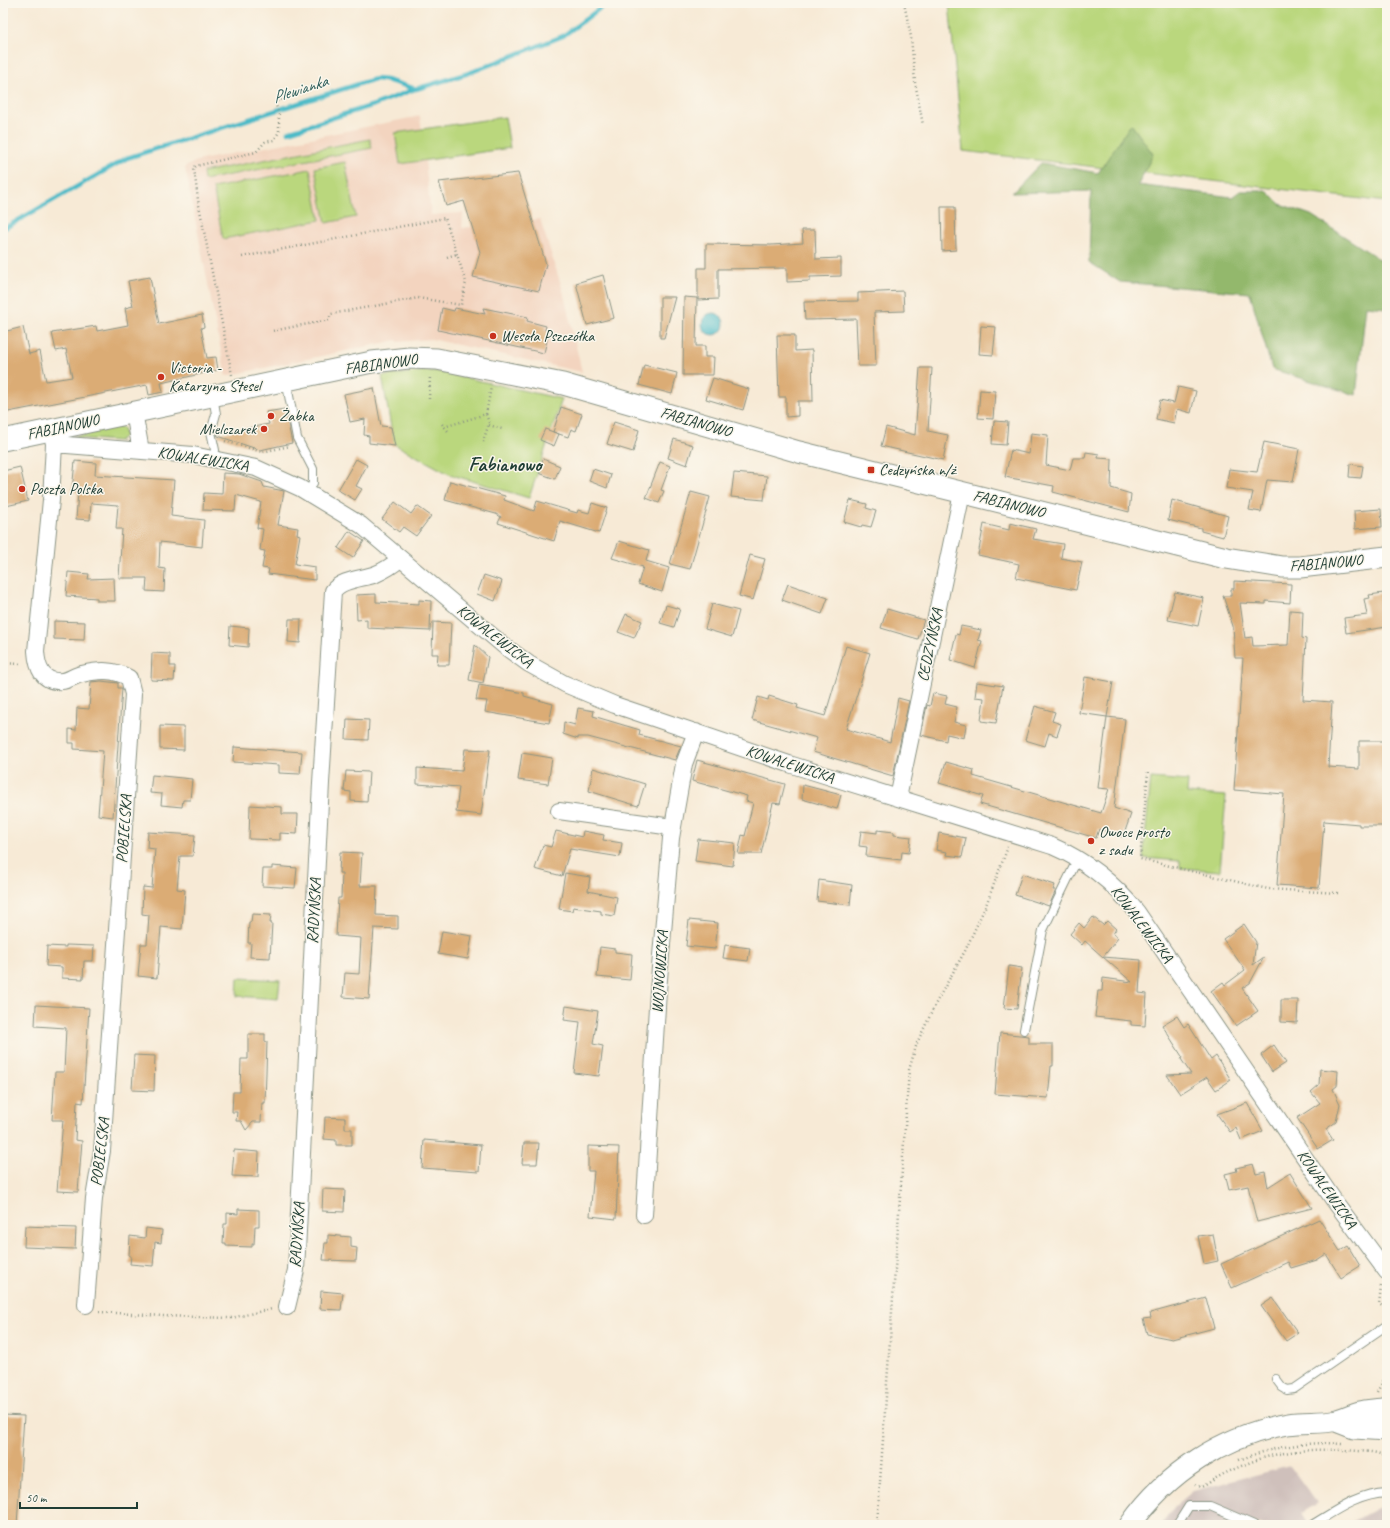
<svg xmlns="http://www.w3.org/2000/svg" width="1390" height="1528" viewBox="0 0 1390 1528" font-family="Caveat,sans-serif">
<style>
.built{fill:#f3d4bf}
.industrial{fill:#cfc0bb}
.green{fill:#bad77d;stroke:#6c8a58}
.forest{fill:#93b86c;stroke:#597a50}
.water{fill:#4ebbc8;stroke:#367c7e}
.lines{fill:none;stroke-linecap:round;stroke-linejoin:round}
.stream{stroke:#4ebbc8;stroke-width:4.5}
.building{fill:#dbac75}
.service-casing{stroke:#8b9485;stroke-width:10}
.minor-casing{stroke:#8b9485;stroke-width:18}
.tertiary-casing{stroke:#8b9485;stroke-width:23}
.path{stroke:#8b9485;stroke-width:2.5;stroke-dasharray:1 3;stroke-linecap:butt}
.service{stroke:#fff;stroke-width:8}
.minor{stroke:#fff;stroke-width:16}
.tertiary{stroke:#fff;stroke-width:21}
.poi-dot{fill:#c8321e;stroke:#fbf7ec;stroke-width:1.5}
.labels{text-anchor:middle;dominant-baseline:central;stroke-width:3;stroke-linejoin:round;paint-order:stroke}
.poi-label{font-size:16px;fill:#1f3d34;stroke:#fbf7ec;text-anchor:start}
.street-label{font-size:16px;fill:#1f3d34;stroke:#fbf7ec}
.water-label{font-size:17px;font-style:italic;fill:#2b5c59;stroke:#fbf7ec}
.district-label{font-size:20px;font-weight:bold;fill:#1f3d34;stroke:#fbf7ec}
</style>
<rect width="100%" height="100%" fill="#fbf7ec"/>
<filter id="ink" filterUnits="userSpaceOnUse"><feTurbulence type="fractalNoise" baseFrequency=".025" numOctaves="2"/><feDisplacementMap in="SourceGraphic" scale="8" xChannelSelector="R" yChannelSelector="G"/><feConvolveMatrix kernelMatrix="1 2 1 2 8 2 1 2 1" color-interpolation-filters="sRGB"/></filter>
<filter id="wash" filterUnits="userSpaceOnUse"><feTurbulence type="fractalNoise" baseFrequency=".012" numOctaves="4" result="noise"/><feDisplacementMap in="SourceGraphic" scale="16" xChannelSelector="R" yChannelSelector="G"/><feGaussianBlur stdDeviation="0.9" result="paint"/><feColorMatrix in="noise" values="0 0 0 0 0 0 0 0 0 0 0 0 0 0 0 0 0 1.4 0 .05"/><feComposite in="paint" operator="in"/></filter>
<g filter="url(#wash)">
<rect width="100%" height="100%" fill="#f7ead6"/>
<path class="built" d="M420 116 431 215 463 213 462 228 540 219 563 291 582 372 431 339 398 342 397 340 226 376 185 167 197 161Z"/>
<path class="industrial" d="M1290 1466 1317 1503 1301 1513 1309 1525H1160L1175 1506 1193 1491Z
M1385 1504H1387V1525H1346Z"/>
<path class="green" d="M949 3H1387V202L963 151Z
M505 117 510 148 400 164 395 133Z
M370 139 372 148 204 180 203 172Z
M345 162 356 217 326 223 315 168Z
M310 169 320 220 223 239 213 188Z
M425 371H435L562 399 529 498 449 474 394 444 382 376Z
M116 427 123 428 125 436 119 441 74 438 73 437Z
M1151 778 1188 781 1187 793 1226 796 1220 871 1180 868V861L1143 858Z
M238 978 280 980 278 999 237 996Z"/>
<path class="forest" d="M1131 124 1153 154 1138 185 1232 197 1240 191H1267L1280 204 1311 215 1384 262 1387 259V308L1366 306 1356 395 1272 369 1250 293 1120 282 1089 262 1091 191 1012 193 1041 163 1098 173Z"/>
<path class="water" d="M702 324a11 11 0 1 1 22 0a11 11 0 1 1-22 0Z"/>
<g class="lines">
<path class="stream" d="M288 132 374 105 415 89
M3 229 127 158 365 82 376 79 386 80 416 89 469 73 563 36 607 3"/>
</g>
<g id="blocks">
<path class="building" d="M518 173 546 264 539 291 473 277 480 252 464 201 446 206 439 182Z
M941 207H955L956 250 942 251Z
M802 230H815L816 259 841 258V276L810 277V281L787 282V268L718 269V299L698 300V268H706V244L771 245 803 243Z
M603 275 614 318 587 325 576 283Z
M150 277 159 324 202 315 204 327 201 328 207 358 216 357 218 370 161 383 163 392 149 395 147 385 3 413V332L23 327 29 354 40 351 46 381 72 377 66 349 56 351 52 333 96 326 97 331 128 325 125 308 133 306 128 281Z
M903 291 904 311 874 312 876 366H858L856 319 805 320 804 302 858 301V293Z
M660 297H675L664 338H660Z
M684 297 697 298 696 346H705V357H714L713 375H683Z
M442 308 454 311 455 308 485 314 483 308 528 317 527 321 546 326 545 330 549 331 544 353 438 330Z
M981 326 996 327 993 355 979 354Z
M777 335H795V351L812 350 813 401H798V416L786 417V397H779Z
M644 365 677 373 672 394 639 385Z
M920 368H932L928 431 948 435 943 460 881 446 886 427 915 435Z
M713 378 749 389 743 410 706 399Z
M1178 387 1196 391 1191 413 1177 409 1174 423 1156 419 1160 400 1174 403Z
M374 388 381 426 391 427 395 446 369 443V436L364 435 365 419 350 422 344 394Z
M980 390 995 391 993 419 978 418Z
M561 407 582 414 576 431 571 429 568 437 553 432Z
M285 409 292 443 260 450 218 436 217 434 269 424 266 412Z
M994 421 1008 422 1006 445 992 444Z
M614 422 639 430 633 452 607 444Z
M545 429 559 434 554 446 540 440Z
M1031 433 1048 435 1046 465 1070 470 1073 458H1085L1086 452 1099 454 1098 458 1112 459 1111 488 1131 494 1129 512 1053 492 1054 486 1005 477 1011 450 1029 454Z
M674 439 693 445 687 465 668 458Z
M1264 442 1299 449 1293 482 1267 480 1261 512 1249 510 1253 492 1226 488 1229 469 1257 472Z
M356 459 367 465 356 486 362 489 355 500 338 490Z
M543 459 560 466 555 479 539 473Z
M75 461 96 463 95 475 174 480 171 516 204 520 202 547 160 542 159 568 165 569 164 592 146 591 147 578H119L122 529H116L118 505 91 503 90 520 76 519 78 492 72 491Z
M660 462 670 466 661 490 664 491 659 503 646 498Z
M1350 464 1363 466 1361 478 1349 477Z
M20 467 28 501 6 506 5 497 3 498V471Z
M593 469 611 475 607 488 589 481Z
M223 473 239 474 262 482 264 487 284 491 278 525 298 528 297 534 300 535 295 564 315 567V580L268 574 269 569 262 568 265 551 260 550 263 529 257 528 261 502 236 495 235 511 203 510 204 493 222 494Z
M734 473 767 476 764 500 731 497Z
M450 481 505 496 504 500 534 511 537 501 577 513 578 510 589 513 592 503 607 508 599 533 560 521 554 541 498 523 501 517 496 514 445 500Z
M691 492 710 497 690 569 670 564Z
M850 500 867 504 866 508 876 511 871 527 862 525 861 527 844 522Z
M1172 500 1228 516 1223 537 1201 531V528L1168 520Z
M395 502 411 514 417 506 431 516 416 536 403 527 399 532 382 519Z
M1381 509 1382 527 1355 529 1354 511Z
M1010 523 1036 529 1033 539 1063 544 1061 558 1082 562 1076 590 1016 578 1019 564 978 555 984 524 1009 530Z
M349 531 364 541 353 558 338 548Z
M619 541 649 550 646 561 669 568 662 592 638 584 643 567 612 558Z
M750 555 765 559 753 600 739 596Z
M68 572 89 574 88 579 114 578 115 601H97V598L66 596Z
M484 575 502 581 495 601 477 594Z
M1234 581 1291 584 1290 603 1266 601V604L1240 603 1245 638 1252 637 1253 646 1288 645 1290 610 1303 611 1302 638 1306 639 1303 700 1332 702 1328 767 1359 769V741H1387V826H1359V824L1324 821 1319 888 1277 885 1284 794 1234 790 1243 658H1235L1233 626 1223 596H1231V589H1234Z
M788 584 828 598 822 614 782 600Z
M1175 592 1204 598 1198 626 1168 620Z
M1384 593 1385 596H1387V627L1346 633 1344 618 1367 615 1364 599 1370 598 1369 595Z
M376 594V602L419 604V600L431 601 430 631 367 628V619L357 620 356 595Z
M712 604 739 611 732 637 705 629Z
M666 605 680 609 674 627 660 623Z
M887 609 924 620 918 639 881 628Z
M626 614 642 621 634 638 618 632Z
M289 619H301L300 643 288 642Z
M54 621 85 622 84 640 54 639Z
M433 622 451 623 449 665H437L438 654H432Z
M230 626 249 628 248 647 229 645Z
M961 626 981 630 978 640 982 641 975 668 950 660 956 634 959 635Z
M475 645 488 657 483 683 469 680Z
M846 646 870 653 846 729 890 742 898 698 909 701 893 776 813 752 817 738 752 720 758 697 768 700 769 696 798 705 797 708 825 716Z
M152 653 170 654V666H175L174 681 151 680Z
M1085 677 1113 682 1107 717 1079 713Z
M101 681 118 683V688H122L113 817 98 815 103 751 74 749V743H69V729L76 730 77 708 89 709 91 682Z
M977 682 1003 686 996 723 981 721 984 698 975 697Z
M479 685 524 693V696L553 704 549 723 485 712 487 701 476 700Z
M933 693 947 696 945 704 957 707 954 722 966 725 964 738 947 734 946 741 921 735 927 705 930 706Z
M1035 706 1055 712 1052 721 1061 724 1057 736 1049 733 1045 746 1025 740Z
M578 708 594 711 593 716 640 730 639 735 681 746 675 760 588 737H578V739L563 734 564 722 575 725Z
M1107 717 1125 719 1114 808 1131 814 1123 837 1099 829 1096 838 980 804 983 796 939 783 946 762 974 770 973 776 1101 813 1109 789 1098 788Z
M347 719 369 720 368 740 346 739Z
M160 726 184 727V750L160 749Z
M234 747 302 752 300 774 279 773V765L233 762Z
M465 749 490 750 481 815 456 812 459 787 417 784V768L462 771Z
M522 753 552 758 548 784 518 780Z
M697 760 785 784 780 804 773 803 761 854H738L742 835 745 836 753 803 746 801 747 796 692 781Z
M593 768 645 784 638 806 589 791Z
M346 771 369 772 367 802 351 801V792L344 791Z
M152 775 192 779 190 800H183L182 807 161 805 162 794 150 793Z
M803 785 841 795 837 809 802 799Z
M250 805 282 807V814H298L297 834 280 833V840L249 839Z
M877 830 894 832V835L911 837 909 853 902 852 901 860 866 856 867 847 859 846 861 831 877 833Z
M556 831 582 837 583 831 604 835 603 840 622 843 620 857 570 849 562 876 535 869 543 845 551 847Z
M148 832 195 835 193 856H180L177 889 185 890 182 929 161 927 157 978 138 976 141 944H147L149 915 142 914 143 887 152 888 155 849 147 848Z
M939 833 966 838 962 857 946 855 947 852 936 850Z
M698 839 735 843 733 866 695 861Z
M340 852 362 853 360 886H377L376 915 398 916V929L374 928 369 999 343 997 345 973 359 974 361 938 336 936 338 898H341L342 873H339Z
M272 866 297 868 295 888 262 886 263 869H272Z
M565 873 590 877 588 891 617 897 614 916 601 914V911L573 907 572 911 559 909Z
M1022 874 1055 885 1053 890H1056L1049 906 1015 895Z
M819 880 852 885 850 905 817 901Z
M252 914 271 915 270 923H272L270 958 250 957 251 943H248L249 922H251Z
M1093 917 1103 925 1107 921 1116 929 1113 934 1118 938 1103 957 1085 941 1082 945 1070 934 1079 923 1084 928Z
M689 920 718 923 715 949 686 946Z
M1244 924 1256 942 1253 965 1264 957 1250 983 1242 988 1258 1011 1236 1026 1211 991 1223 982 1225 985 1245 970 1223 939Z
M442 931 472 936 468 959 438 954Z
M66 945 94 946 93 961H84L83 979 62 978V967L46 966 47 946 66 947Z
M725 945 750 948 748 961 723 958Z
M600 947 615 949V952L632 954 630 980 597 977Z
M1103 957 1141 960 1139 993 1147 994 1145 1026 1131 1025V1021L1095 1017 1098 991H1102L1103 978 1132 982Z
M1009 966 1022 968 1017 1009 1004 1008Z
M1281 1000H1298L1297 1023 1281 1022Z
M36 1005 89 1008 83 1103 77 1102 75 1140 82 1141 78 1192 57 1191 63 1120H52L55 1072H64L66 1028 35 1026Z
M566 1006 598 1011 593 1044 603 1046 599 1076 574 1073 580 1022 564 1020Z
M1177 1016 1184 1027 1188 1024 1211 1060 1216 1056 1231 1080 1216 1090 1207 1077 1180 1094 1167 1075 1191 1074 1181 1059 1183 1058 1162 1025Z
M1000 1033 1029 1036V1044H1053V1066H1051L1048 1098 995 1094Z
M248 1034H265V1042H267L265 1103H262L261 1122H253L246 1130 241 1121H236L237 1112H232L233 1092H240L241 1059H248Z
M1274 1045 1286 1063 1272 1072 1261 1055Z
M134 1055 155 1056 154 1091 132 1090Z
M1320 1069 1338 1071 1337 1086 1333 1089 1340 1104 1336 1122 1326 1129 1333 1140 1318 1149 1297 1118 1320 1103 1311 1092 1319 1085Z
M1247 1103 1263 1131 1241 1140 1236 1128 1230 1132 1217 1114Z
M325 1117 345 1118V1129H352V1145H336V1140L324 1139Z
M424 1140 481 1145 479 1172 422 1168Z
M524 1143H539L537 1164H522Z
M588 1146 619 1147 616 1219 590 1216 594 1171H588Z
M234 1150 259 1152 258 1177 232 1176Z
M1253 1164 1256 1174 1265 1172 1268 1187 1290 1173 1312 1208 1257 1222 1248 1186 1229 1190 1225 1174 1237 1171 1236 1168Z
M323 1189 345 1190 344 1212 322 1211Z
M238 1209 259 1210V1226H255L254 1244H252V1247L226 1246V1243H223L224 1224H227V1213L238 1214Z
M1319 1219 1340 1251 1348 1246 1360 1266 1341 1278 1326 1254 1317 1260 1291 1268 1288 1262 1232 1288 1221 1264Z
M25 1226 76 1228 75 1249 24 1247Z
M146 1228 162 1230 161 1243 155 1242 153 1266 130 1264 131 1256H129L130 1236 145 1238Z
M1213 1234 1218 1261 1204 1264 1198 1236Z
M328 1235 351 1237V1247L357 1248 356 1261 323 1260 325 1243H328Z
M321 1291 343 1293 341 1310 320 1309Z
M1206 1298 1214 1328 1172 1339 1147 1334 1143 1319 1151 1318 1150 1313Z
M1273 1298 1298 1333 1286 1341 1261 1306Z
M3 1415 24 1416 17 1525H3Z"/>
</g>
</g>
<g filter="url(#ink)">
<use href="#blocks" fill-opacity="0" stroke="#8b9485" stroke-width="1"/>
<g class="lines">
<g class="service-casing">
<path id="service" d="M286 380 297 438 313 469V483L308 493
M213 396 216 414 211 432 215 450 214 458
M1024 1030 1043 930 1078 858
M1276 1379 1282 1387 1287 1390 1294 1389 1387 1325
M1177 1525 1189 1506H1210L1254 1525
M1312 1525C1335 1511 1358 1494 1387 1493"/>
</g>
<g class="minor-casing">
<path id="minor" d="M134 412 141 451
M52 434 54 444 51 500 36 651C37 667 42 683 62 681 68 681 75 675 82 674 99 670 114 669 129 678L133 694 102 1151 94 1198 86 1305
M54 444 193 455 256 468 300 488 361 525 503 645 529 664 565 684 615 705 789 764 1052 846C1087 861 1113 882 1137 912L1333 1199 1387 1272
M898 798 962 493
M559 811 672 827
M644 1215 658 991 671 838 684 764 696 732
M287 1307 296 1270 321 783 333 591C342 579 363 579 376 574 385 570 393 565 400 559"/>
</g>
<g class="tertiary-casing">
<path id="tertiary" d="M3 440 372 362 409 358 437 359 563 384 799 452 1226 558 1282 567H1300L1387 557
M1336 1421 1354 1428 1387 1430
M1130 1525C1167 1472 1224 1435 1288 1424 1304 1421 1322 1424 1337 1420 1345 1418 1352 1414 1360 1412 1369 1410 1378 1410 1387 1408"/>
</g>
<path class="path" d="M904 3 911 37 915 82 923 125
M242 257 445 218 466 282 461 305 418 298 331 314 329 320 272 331
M447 257 457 254
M232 375 198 200 194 168 196 166 256 152 265 142 274 140 279 132V115L275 102 309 89
M429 399 430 376
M442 424 448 431
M489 425 502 429
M444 427 486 414 491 387
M225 441 262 452 290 446
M483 442 489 423 486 414
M3 663 22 664
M1148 772 1140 859 1268 889 1338 893
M1381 1286 1379 1304 1387 1309
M99 1312 163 1316 231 1318 272 1309
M1377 1392 1387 1374
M1239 1460C1272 1447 1307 1441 1342 1444
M1195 1484 1200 1487C1206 1486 1212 1480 1218 1477 1227 1472 1237 1468 1246 1464 1282 1449 1320 1448 1358 1451 1368 1452 1379 1451 1387 1458
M877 1525 909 1070 917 1043 937 1001 965 951 986 905 1008 847"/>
<use href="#service" class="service"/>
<use href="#minor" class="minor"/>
<use href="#tertiary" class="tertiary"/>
</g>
</g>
<g class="poi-dot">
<circle cx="493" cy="336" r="4"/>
<circle cx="161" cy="377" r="4"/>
<circle cx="271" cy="416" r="4"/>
<circle cx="264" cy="429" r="4"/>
<rect x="867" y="466" width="8" height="8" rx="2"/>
<circle cx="22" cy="489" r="4"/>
<circle cx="1091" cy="841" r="4"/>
</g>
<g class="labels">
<g class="poi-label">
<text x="501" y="336">Wesoła Pszczółka</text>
<text x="169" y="368">Victoria -<tspan x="169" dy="18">Katarzyna Stesel</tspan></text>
<text x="279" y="416">Żabka</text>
<text x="256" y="429" text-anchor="end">Mielczarek</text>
<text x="879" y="470">Cedzyńska n/ż</text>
<text x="30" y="489">Poczta Polska</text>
<text x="1099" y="832">Owoce prosto<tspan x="1099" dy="18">z sadu</tspan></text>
</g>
<g class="street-label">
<text transform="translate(381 364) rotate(-8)">FABIANOWO</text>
<text transform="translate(696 422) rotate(16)">FABIANOWO</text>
<text transform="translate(63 427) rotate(-12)">FABIANOWO</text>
<text transform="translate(203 459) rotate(9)">KOWALEWICKA</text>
<text transform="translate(1009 504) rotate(14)">FABIANOWO</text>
<text transform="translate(1326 563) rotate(-5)">FABIANOWO</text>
<text transform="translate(495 636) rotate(38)">KOWALEWICKA</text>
<text transform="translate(930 645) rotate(-78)">CEDZYŃSKA</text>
<text transform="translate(790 764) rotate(18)">KOWALEWICKA</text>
<text transform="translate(124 829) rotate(-86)">POBIELSKA</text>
<text transform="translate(314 911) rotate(-87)">RADYŃSKA</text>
<text transform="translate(1142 924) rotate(53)">KOWALEWICKA</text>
<text transform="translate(660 972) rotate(-86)">WOJNOWICKA</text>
<text transform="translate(100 1152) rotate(-83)">POBIELSKA</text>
<text transform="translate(1327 1189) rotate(55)">KOWALEWICKA</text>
<text transform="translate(297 1235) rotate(-86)">RADYŃSKA</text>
</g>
<g class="water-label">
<text transform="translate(300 89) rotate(-18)">Plewianka</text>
</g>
<g class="district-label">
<text x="505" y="464">Fabianowo</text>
</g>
</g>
<rect width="1390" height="1528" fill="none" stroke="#fbf7ec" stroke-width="16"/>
<path d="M20 1502v6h117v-6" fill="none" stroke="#1f3d34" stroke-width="2"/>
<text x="26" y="1502" font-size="12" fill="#1f3d34" stroke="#fbf7ec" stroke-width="3" paint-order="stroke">50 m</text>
</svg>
